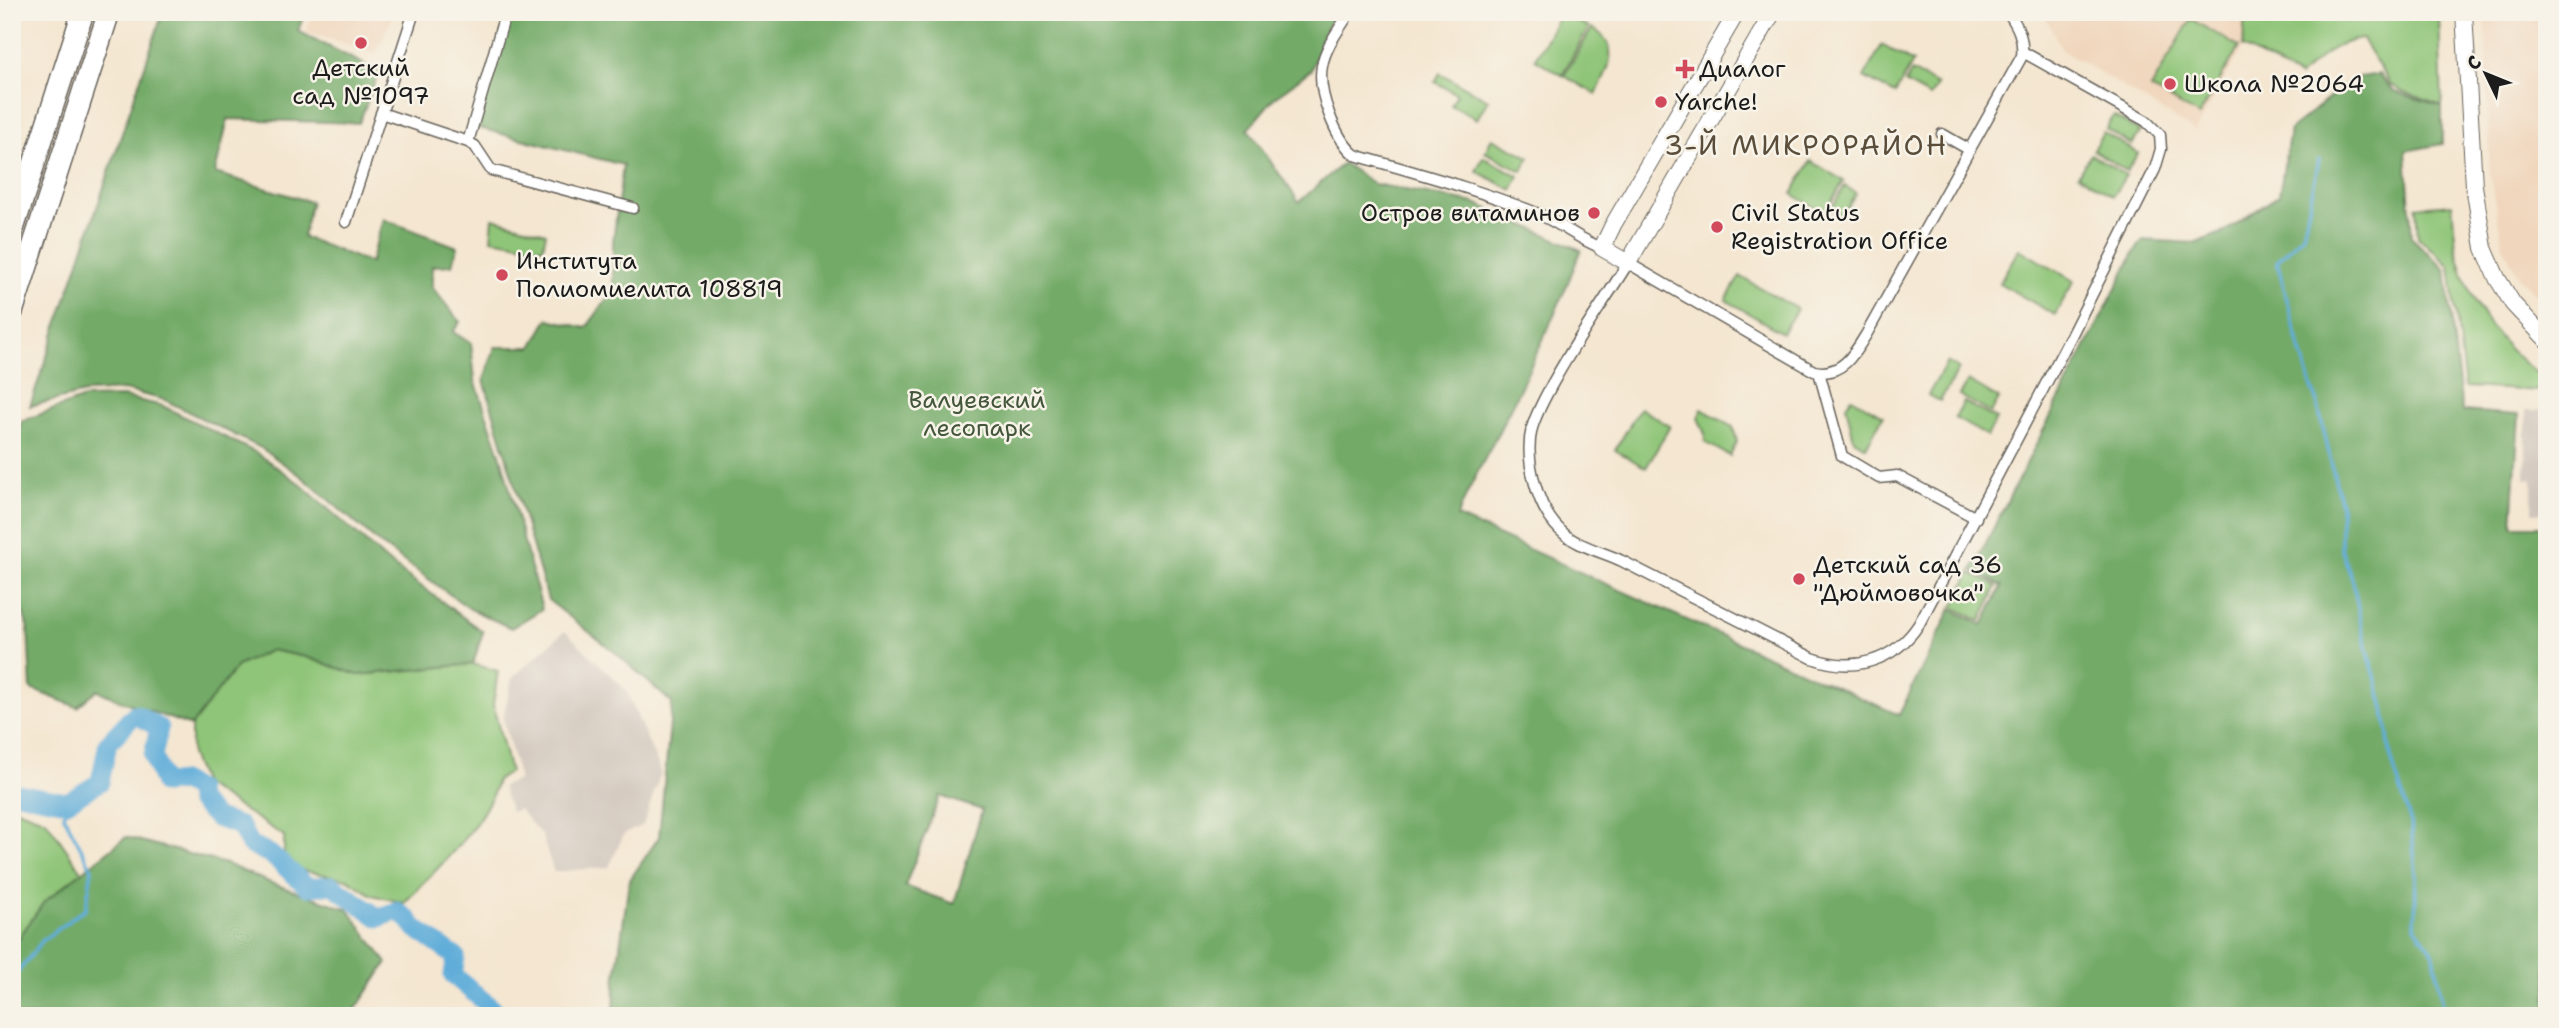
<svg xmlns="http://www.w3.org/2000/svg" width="2559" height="1028" viewBox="0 0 2559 1028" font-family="'Shantell Sans',sans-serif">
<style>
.built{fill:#f0d6bc}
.industrial{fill:#cec2b9}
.green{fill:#8fc578;stroke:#56704a;stroke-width:2}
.forest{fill:#73aa68;stroke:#486342;stroke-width:2;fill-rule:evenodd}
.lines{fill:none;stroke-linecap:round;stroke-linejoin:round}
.stream{stroke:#60add9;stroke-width:3.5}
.river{stroke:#60add9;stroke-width:19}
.street-casing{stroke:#68635b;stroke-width:13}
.secondary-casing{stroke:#68635b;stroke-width:18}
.highway-casing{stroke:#68635b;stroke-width:24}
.street{stroke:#fff;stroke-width:10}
.secondary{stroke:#fff;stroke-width:16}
.highway{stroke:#fff;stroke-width:21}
.poi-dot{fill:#d1495b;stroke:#f7f3e8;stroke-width:2.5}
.labels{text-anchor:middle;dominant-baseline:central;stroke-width:5;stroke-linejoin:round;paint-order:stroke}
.poi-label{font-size:24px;fill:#1c1c1c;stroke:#f7f3e8;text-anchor:start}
.park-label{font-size:24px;fill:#44573c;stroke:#f7f3e8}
.quarter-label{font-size:28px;letter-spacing:2px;fill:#5a4d3a;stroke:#f7f3e8}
</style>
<rect width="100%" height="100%" fill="#f7f3e8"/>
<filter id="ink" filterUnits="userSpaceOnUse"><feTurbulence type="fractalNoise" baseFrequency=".0143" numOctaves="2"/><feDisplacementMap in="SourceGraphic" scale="14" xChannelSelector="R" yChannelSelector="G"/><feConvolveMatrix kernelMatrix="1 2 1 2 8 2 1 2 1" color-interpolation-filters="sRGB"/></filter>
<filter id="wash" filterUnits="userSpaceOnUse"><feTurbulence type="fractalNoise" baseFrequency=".00686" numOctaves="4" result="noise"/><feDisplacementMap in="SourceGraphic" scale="28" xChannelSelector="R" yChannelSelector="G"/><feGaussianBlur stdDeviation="1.57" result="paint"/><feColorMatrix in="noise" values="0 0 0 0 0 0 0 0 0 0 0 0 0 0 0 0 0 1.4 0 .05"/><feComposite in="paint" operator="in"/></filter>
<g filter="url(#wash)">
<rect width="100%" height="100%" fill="#f4e6d0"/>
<path class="built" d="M312 12H394L376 53 306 32Z
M2040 12H2245L2243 47 2195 131 2062 50 2050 25Z
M2485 12H2547V305L2519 278 2503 246 2490 177Z"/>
<path class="industrial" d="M2526 410H2547V513H2532V479H2526Z
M565 631 626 690 661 772 643 825 624 834 609 867 554 872 542 836 519 809 511 812 502 786 519 780 503 718 512 678Z"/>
<path class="green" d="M1561 12 1589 27 1562 75 1535 59Z
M2245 12H2439L2442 106 2401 91 2390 84 2362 39C2332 43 2321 57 2299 77L2243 47Z
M2191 19 2239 47 2199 116 2151 88Z
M1592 28C1622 45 1609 69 1596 94L1564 76Z
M1882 45 1913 62 1895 94 1864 77Z
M1912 71 1937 85 1930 97 1905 83Z
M1440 73 1488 100 1477 119 1451 105 1457 94 1435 82Z
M2114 116 2140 132 2132 145 2106 129Z
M2103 132 2138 153 2127 171 2093 150Z
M1492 138 1529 157 1522 171 1485 152Z
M2091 154 2126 175 2113 196 2078 175Z
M1483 157 1519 176 1512 190 1476 171Z
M1811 161 1844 181 1824 213 1792 194Z
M1845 186 1856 193 1843 216 1831 209Z
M2452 204C2454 220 2454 237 2457 252 2468 303 2502 350 2545 379L2543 391 2465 387 2450 266 2418 237 2416 207Z
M493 218 546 233 543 248 491 239Z
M2019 249 2074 281 2055 315 1999 283Z
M1740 276 1797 309 1782 333 1726 300Z
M1947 362 1959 369 1940 401 1928 395Z
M1968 381 1999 399 1991 413 1959 395Z
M1852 398 1883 416 1866 447 1854 440 1846 405Z
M1964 402 1996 419 1987 436 1955 418Z
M1640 408 1670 426 1646 468 1615 450Z
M1702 409 1733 427 1737 442 1730 456 1705 442V434L1698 418Z
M1970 573 1997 586 1981 621 1953 607Z
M271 650 306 657 358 675 473 664 498 671 493 705 510 772 497 780C488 822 434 872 404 903L372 895 347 879 300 870 284 856V836L203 784 191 755V726L237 666Z
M12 807 46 820 82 872 44 902 12 948Z"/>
<path class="forest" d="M163 12H305L298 31 379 72 359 123 228 119 215 173 311 202 303 237 370 263 383 219 458 247 452 265 432 266V287L460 322 453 332 471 343 475 380 502 460 542 609 511 628 470 609 380 544 301 476 261 448 165 400 124 390 89 392 30 406Z
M508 12H1336L1327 28 1311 70 1274 98 1248 129 1299 202 1343 163 1374 184 1475 203 1581 250C1555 318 1523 384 1490 449 1478 472 1466 493 1457 517L1899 715 1951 609 1983 625 2002 586 1972 570 2134 253 2143 240 2196 243 2224 232 2279 195 2290 130 2354 78 2379 74 2394 92 2442 106V144L2406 151 2412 238 2446 270 2462 411 2519 415 2512 526H2547V1016H614L615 983 629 881 659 837 672 703 616 653 548 600 484 380 495 347H532L548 319 586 328 613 291V242L623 165 471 126ZM940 796 982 810 954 904 905 886Z
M124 397 163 406 257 453 299 483 387 561 483 632 473 664 358 675 306 657 271 650 237 666 191 726 119 700 97 690 77 707 31 689 28 629 16 586 12 584V448L22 421 84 398Z
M126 837 226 864 271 883 348 909 387 963 351 1016H12V948L44 902Z"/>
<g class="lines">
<path class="stream" d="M2319 160 2303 235 2277 261 2302 356 2318 406 2341 505V548L2353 582 2363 634 2384 708 2391 758 2411 823 2416 873 2415 926 2434 955 2445 1016
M12 980 43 940 86 908 92 869 64 816 67 802"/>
<path class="river" d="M12 792 67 802 100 782 108 743 135 714 159 728 153 756 164 784 183 782 197 790 198 800 216 818 240 826 250 845 270 854 308 887 332 885 379 918 397 911 408 919 416 929 456 957 453 975 501 1016"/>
</g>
</g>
<g filter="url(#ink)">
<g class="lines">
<g class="street-casing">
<path id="street" d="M1350 12C1340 28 1325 47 1322 66 1317 91 1335 139 1355 155 1416 173 1477 189 1536 213 1559 222 1578 239 1602 248
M2008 12C2018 26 2024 39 2022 56L1867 333C1855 353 1842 377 1814 371L1628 263C1604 302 1577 339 1555 379 1546 395 1537 411 1532 428 1524 458 1537 509 1561 531 1576 546 1603 552 1622 561 1686 594 1749 625 1812 658 1853 673 1894 662 1919 624L2069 340 2155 169 2161 149 2160 135 2146 121 2023 52
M381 113 468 142 475 146 491 170 633 208
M1942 134 1970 150
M468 142 504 18 503 12
M346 222 414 12
M1819 372 1842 456 1879 478 1897 476 1976 518"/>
</g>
<g class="secondary-casing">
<path id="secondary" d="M1737 12 1613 225 1602 248 1628 263 1773 12
M2464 12 2474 186 2484 248 2497 278 2513 304 2547 340"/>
</g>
<g class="highway-casing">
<path id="highway" d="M12 232 83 12
M12 312 109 12"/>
</g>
<use href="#street" class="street"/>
<use href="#secondary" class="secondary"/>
<use href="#highway" class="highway"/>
</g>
</g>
<g class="poi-dot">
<circle cx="361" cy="43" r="7"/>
<path d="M1681.5 58.5h7v7h7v7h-7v7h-7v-7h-7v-7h7z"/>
<circle cx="2170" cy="84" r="7"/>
<circle cx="1661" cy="102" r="7"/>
<circle cx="1594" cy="213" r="7"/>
<circle cx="1717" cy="227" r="7"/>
<circle cx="502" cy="275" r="7"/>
<circle cx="1799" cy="579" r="7"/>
</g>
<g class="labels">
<g class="poi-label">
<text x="361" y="68" text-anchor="middle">Детский<tspan x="361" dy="28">сад №1097</tspan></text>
<text x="1699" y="69">Диалог</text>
<text x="2184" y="84">Школа №2064</text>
<text x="1675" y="102">Yarche!</text>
<text x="1580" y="213" text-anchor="end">Остров витаминов</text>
<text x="1731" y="213">Civil Status<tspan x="1731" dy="28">Registration Office</tspan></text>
<text x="516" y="261">Института<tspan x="516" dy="28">Полиомиелита 108819</tspan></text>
<text x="1813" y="565">Детский сад 36<tspan x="1813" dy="28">"Дюймовочка"</tspan></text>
</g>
<g class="park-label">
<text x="977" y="400">Валуевский<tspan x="977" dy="28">лесопарк</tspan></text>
</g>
<g class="quarter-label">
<text x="1806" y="145">3-Й МИКРОРАЙОН</text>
</g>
</g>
<rect width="2559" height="1028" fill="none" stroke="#f7f3e8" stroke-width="42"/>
<g transform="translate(2486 74) rotate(313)" stroke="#f7f3e8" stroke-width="5" paint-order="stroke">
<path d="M0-5L12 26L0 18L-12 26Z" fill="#1c1c1c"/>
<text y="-10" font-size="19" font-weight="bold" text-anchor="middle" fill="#1c1c1c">С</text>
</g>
</svg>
